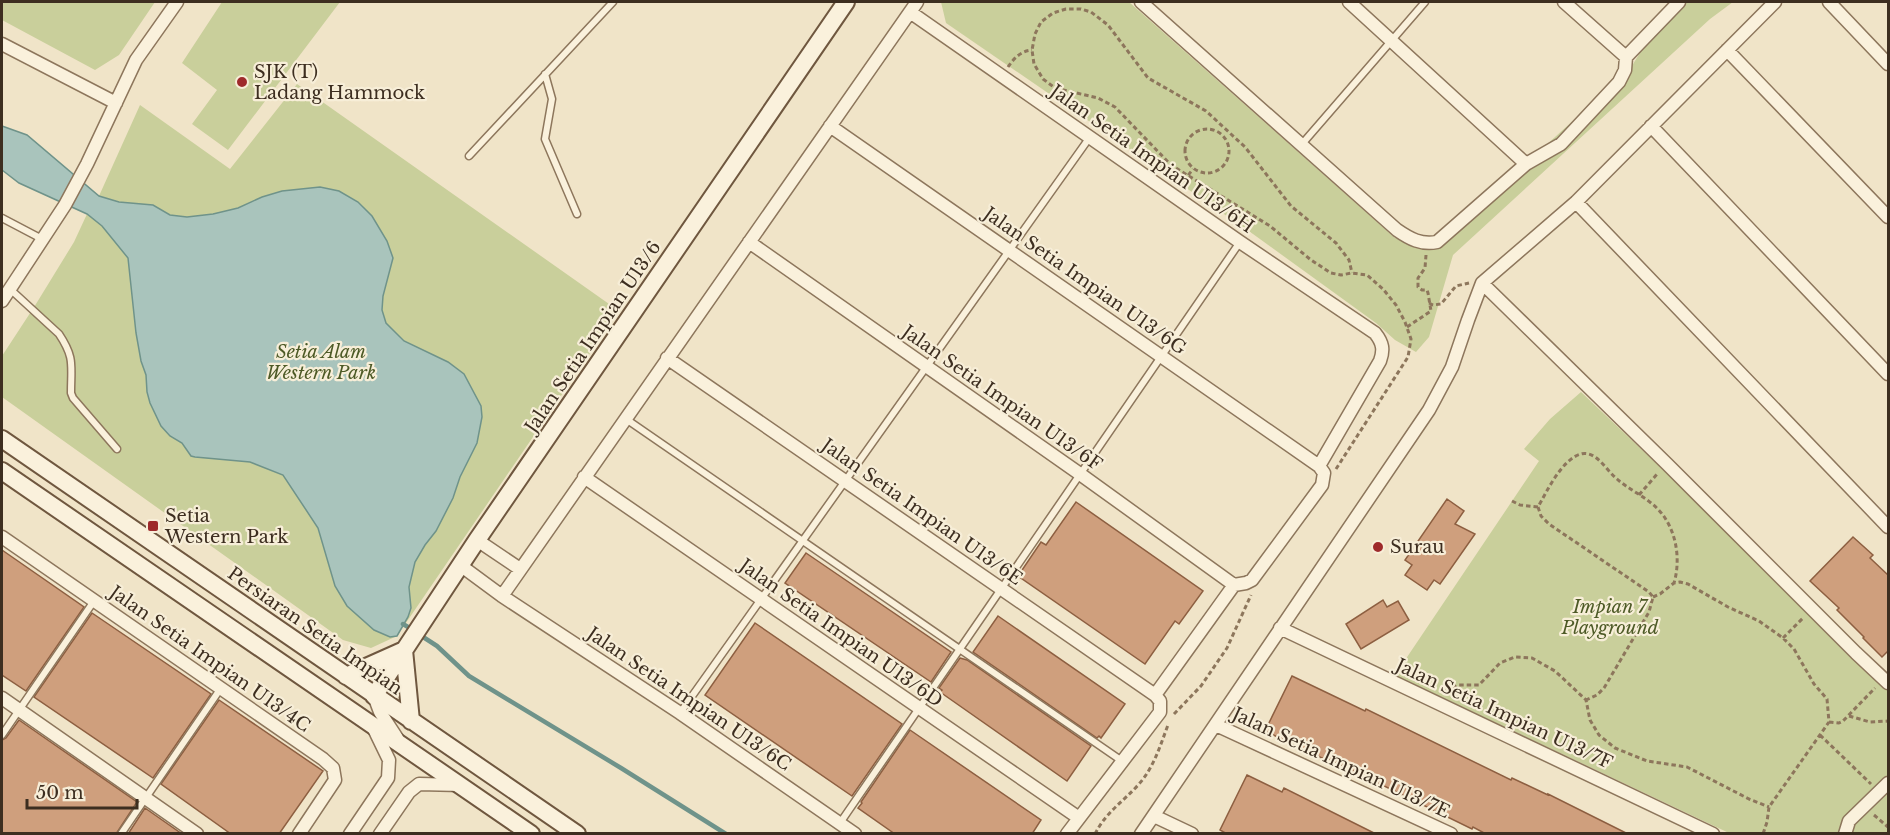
<svg xmlns="http://www.w3.org/2000/svg" width="1890" height="835" viewBox="0 0 1890 835" font-family="'Libre Baskerville',serif">
<style>
.green{fill:#c9cf9b}
.water{fill:#a9c4bc;stroke:#6f938a;stroke-width:1.5}
.lines{fill:none;stroke-linecap:round;stroke-linejoin:round}
.stream{stroke:#6f938a;stroke-width:4.5}
.building{fill:#cf9f7d;stroke:#8d5f41;stroke-width:1.5}
.lane-casing{stroke:#8d765c;stroke-width:9}
.street-casing{stroke:#8d765c;stroke-width:15}
.secondary-casing{stroke:#6f573f;stroke-width:20}
.path{stroke:#8d765c;stroke-width:3;stroke-dasharray:4.5 3;stroke-linecap:butt}
.lane{stroke:#faf1dc;stroke-width:6}
.street{stroke:#faf1dc;stroke-width:12}
.secondary{stroke:#faf1dc;stroke-width:16}
.poi-dot{fill:#9e2a2b;stroke:#f7eed8;stroke-width:2}
.labels{text-anchor:middle;dominant-baseline:central;stroke-width:4.5;stroke-linejoin:round;paint-order:stroke}
.poi-label{font-size:18px;fill:#3d2e20;stroke:#f7eed8;text-anchor:start}
.street-label{font-size:18px;fill:#3d2e20;stroke:#f7eed8}
.park-label{font-size:18px;font-style:italic;fill:#4d5a26;stroke:#f7eed8}
</style>
<rect width="100%" height="100%" fill="#f0e4c8"/>
<path class="green" d="M2 2H155L119 55 95 70 2 20Z
M222 2H340L228 150 192 124 217 90 182 63Z
M941 2H1129L1395 238 1426 242 1544 147 1630 69 1646 43 1687 2H1733L1710 19 1453 255 1429 337 1416 352 1395 340 1376 323 1253 234 946 23Z
M297 84 619 311 397 636 371 648 343 640 2 397V356L36 304 74 242 87 214 99 196 140 105 230 169Z
M1581 392 1888 683V833H1729L1395 675 1539 461 1524 449 1550 419Z"/>
<path class="water" d="M2 126 27 135 99 196 119 202 153 205 170 215 187 217 213 214 238 208 262 197 282 191 320 187 339 191 358 202 372 216 387 241 393 258 383 296 382 310 386 323 404 341 448 362 464 374 481 406 482 417 477 443 460 477 453 498 436 531 425 545 415 562 409 587 411 608 408 617 397 636 390 637 374 630 347 606 335 586 318 528 283 475 250 462 195 457 191 456 182 443 170 436 161 426 150 403 147 392 146 375 141 361 136 333 128 258 102 226 87 214 19 183 2 170Z"/>
<g class="lines">
<path class="stream" d="M403 624 413 630
M420 635 437 646 469 676 621 768 726 834"/>
</g>
<path class="building" d="M1447 499 1464 511 1455 524 1475 534 1440 584 1434 580 1427 590 1405 575 1412 565 1405 560Z
M1076 502 1203 591 1179 624 1175 621 1145 664 1018 576 1041 542 1046 545Z
M1853 537 1873 555 1870 558 1888 575V651L1882 657 1863 638 1864 637 1837 610 1839 608 1810 581Z
M2 550 84 607 26 691 2 675Z
M806 553 951 652 931 682 785 583Z
M1383 600 1387 607 1398 601 1409 620 1361 649 1346 624Z
M92 613 211 694 153 778 34 697Z
M998 616 1125 704 1101 738 1099 736 1097 738 973 652Z
M755 623 902 724 852 796 705 695Z
M960 658 967 660 1091 746 1067 781 940 692 942 690 939 688Z
M1292 676 1365 711 1366 709 1511 780 1512 778 1548 795V794L1628 834H1486L1473 827 1472 829 1325 757 1324 759 1265 731Z
M219 700 323 771 279 834H231L161 784Z
M19 720 137 802 116 834H2V740L6 738Z
M910 730 1041 820 1032 834H895L858 808 862 803 861 802Z
M1247 775 1282 792 1284 788 1376 834H1227L1220 830Z
M145 808 182 834H128Z"/>
<g class="lines">
<g class="lane-casing">
<path id="lane" d="M545 74 552 99 545 139 577 214
M1302 144 1425 2
M469 156 613 2
M2 218 42 239
M10 289 59 334C75 358 71 365 71 393L73 398 117 449
M626 419 1122 761
M680 713 1090 137
M2 735 94 601
M840 823 1240 242
M121 834 221 688"/>
</g>
<g class="street-casing">
<path id="street" d="M1141 2 1397 230C1410 239 1421 245 1437 242L1526 164 1561 144 1619 82 1625 70 1626 57 1679 2
M1349 2 1526 164
M1564 2 1626 57
M1829 2 1888 64
M910 12 1240 242 1375 333C1383 343 1384 350 1380 361L1319 466 1324 473 1322 485 1252 580 1246 583 1234 585 1155 695 1160 701V712L1067 834
M2 44 116 103
M1727 50 1888 217
M830 126 1319 466
M1651 126 1888 374
M1576 202 1888 527
M749 242 1080 474 1234 585
M1482 283 1667 464 1856 653 1888 683
M2 301 65 205 87 164 136 60 177 2
M667 358 1155 695
M584 477 1079 818
M2 537 323 759 333 768 335 780 299 834
M477 540 520 569
M460 565 502 596 680 713 855 834
M502 596 917 2
M1280 628 1713 834
M374 696 380 712 397 738
M2 698 197 834
M1216 725 1451 834
M1154 816 1192 834
M350 834 388 778 389 760 373 727
M380 834 409 792 419 784 461 785
M1141 834 1429 410 1452 367 1468 320 1482 283 1576 202 1775 2
M1845 834 1849 821 1888 783"/>
</g>
<g class="secondary-casing">
<path id="secondary" d="M2 439 577 834
M2 471 531 834
M404 650 411 721
M346 676 402 651
M374 696 477 540 846 2"/>
</g>
<path class="path" d="M1008 67C1014 58 1021 51 1032 50
M1185 151a22 22 0 1 1 44 0a22 22 0 1 1-44 0Z
M1179 187 1193 169
M1429 303 1433 305 1441 304 1456 286 1469 283
M1407 327 1431 311 1428 293 1427 290H1422L1418 287V278L1425 268 1426 255
M1336 469 1408 357 1411 339 1405 322 1396 305 1383 289 1367 275 1352 273 1341 275 1331 273 1311 260 1270 226 1171 165 1115 107 1098 98 1055 88 1043 79 1034 64 1032 50 1035 34 1041 22 1053 13 1066 9H1081L1091 12 1108 25 1148 78 1206 111 1245 147 1291 206 1336 243 1349 260 1352 273
M1639 495 1658 473
M1512 501 1520 505 1538 507C1547 491 1562 459 1581 454 1596 450 1606 470 1617 479 1627 488 1640 494 1651 503 1675 521 1682 556 1674 583
M1538 507 1541 516 1549 524 1649 592 1653 597 1649 612 1604 688 1597 695 1586 700
M1653 597 1660 594 1674 583 1680 582 1688 584 1728 607 1759 621 1783 638 1794 649 1814 684 1827 699 1829 722 1769 807 1767 822 1763 834
M1783 638 1803 618
M1447 693 1457 685H1479L1500 663 1515 657 1532 658 1555 671 1586 700 1590 720 1599 735 1615 748 1647 761 1687 767 1749 799 1769 807
M1174 714 1201 686 1227 648 1251 595
M1849 716 1870 722 1888 721
M1829 722 1839 723 1843 721 1875 688
M1820 735 1871 784
M1874 815 1888 827
M1095 834C1106 812 1123 802 1139 784 1154 767 1160 746 1168 725"/>
<use href="#lane" class="lane"/>
<use href="#street" class="street"/>
<use href="#secondary" class="secondary"/>
</g>
<g class="poi-dot">
<circle cx="242" cy="82" r="6"/>
<rect x="147" y="520" width="12" height="12" rx="3"/>
<circle cx="1378" cy="547" r="6"/>
</g>
<g class="labels">
<g class="poi-label">
<text x="254" y="72">SJK (T)<tspan x="254" dy="21">Ladang Hammock</tspan></text>
<text x="165" y="516">Setia<tspan x="165" dy="21">Western Park</tspan></text>
<text x="1390" y="547">Surau</text>
</g>
<g class="street-label">
<text transform="translate(1152 159) rotate(35)">Jalan Setia Impian U13/6H</text>
<text transform="translate(1085 281) rotate(35)">Jalan Setia Impian U13/6G</text>
<text transform="translate(593 337) rotate(-56)">Jalan Setia Impian U13/6</text>
<text transform="translate(1002 398) rotate(35)">Jalan Setia Impian U13/6F</text>
<text transform="translate(922 512) rotate(35)">Jalan Setia Impian U13/6E</text>
<text transform="translate(315 631) rotate(35)">Persiaran Setia Impian</text>
<text transform="translate(841 633) rotate(35)">Jalan Setia Impian U13/6D</text>
<text transform="translate(210 659) rotate(35)">Jalan Setia Impian U13/4C</text>
<text transform="translate(689 699) rotate(34)">Jalan Setia Impian U13/6C</text>
<text transform="translate(1504 714) rotate(25)">Jalan Setia Impian U13/7F</text>
<text transform="translate(1341 763) rotate(25)">Jalan Setia Impian U13/7E</text>
</g>
<g class="park-label">
<text x="321" y="352">Setia Alam<tspan x="321" dy="21">Western Park</tspan></text>
<text x="1610" y="607">Impian 7<tspan x="1610" dy="21">Playground</tspan></text>
</g>
</g>
<rect width="1890" height="835" fill="none" stroke="#3d2e20" stroke-width="6"/>
<path d="M27 799v9h110v-9" fill="none" stroke="#3d2e20" stroke-width="3"/>
<text x="36" y="799" font-size="18" fill="#3d2e20" stroke="#f7eed8" stroke-width="4.5" paint-order="stroke">50 m</text>
</svg>
